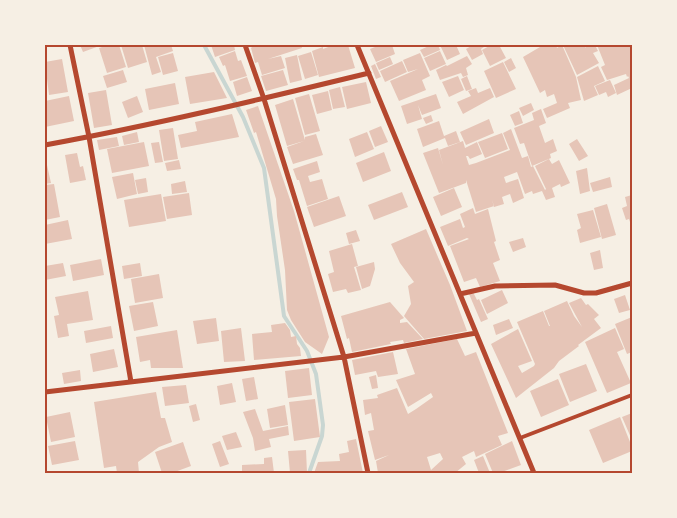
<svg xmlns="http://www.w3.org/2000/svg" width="677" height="518" viewBox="0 0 677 518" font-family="'Nunito Sans',sans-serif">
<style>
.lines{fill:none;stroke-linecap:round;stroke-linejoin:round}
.stream{stroke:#c9d6d2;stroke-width:4}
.building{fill:#e6c5b7;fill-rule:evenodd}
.service{stroke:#b5482f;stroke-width:4}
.minor{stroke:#b5482f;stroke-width:5}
.neatline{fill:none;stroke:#b5482f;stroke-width:2}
</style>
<rect width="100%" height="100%" fill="#f6efe4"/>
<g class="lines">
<path class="stream" d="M204 45 243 117 264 168 284 316 307 351 316 374 323 425 322 436 309 473"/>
</g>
<path class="building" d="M80 45H102L83 52Z
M108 45H119L126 67 107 73 99 48Z
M121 45H142L147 62 128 68Z
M144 45H171L173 51 156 57 161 72 152 75Z
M211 45H234L235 50 215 57Z
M252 45H301L302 48 268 59 281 56 285 68 262 75 258 62 255 63 251 48 252 47Z
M331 45H348L355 68 319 77 312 51 323 47V49L331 46Z
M380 45H392L395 54 376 62 370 49Z
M431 45H438L440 50 424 57 420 50Z
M440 45H456L460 54 447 60Z
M473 45H483L484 47 481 49 483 54 472 60 466 49Z
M491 45H499L506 58 490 66 482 50Z
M541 45H556L557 48 562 45 576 77 581 100 568 103 570 108 547 118 543 109 557 103 554 94 547 97 545 90 540 93 523 57 540 47Z
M563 45H584L586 48V45H595L598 51 593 53 599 63 577 75Z
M597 45H632V88L617 95 614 85 629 78 628 76 627 77 626 74 607 80 601 67 605 65Z
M235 51 238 61 241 60 247 76 230 81 225 65 223 66 219 57Z
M440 51 446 64 430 71 424 58Z
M311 52 318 75 305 79 298 56Z
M173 53 178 71 163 75 158 57Z
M420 53 430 76 422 80 426 90 399 101 390 81 418 69 408 72 403 60Z
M297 55 302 80 290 83 285 58Z
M467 56 472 64 466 68 468 75 463 77 461 73 440 80 436 70 446 65 447 66Z
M390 57 393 64 379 70 376 63Z
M511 58 516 68 509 72 504 62Z
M62 59 68 92 49 95 45 62Z
M402 61 407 72 385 82 380 71Z
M503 62 516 89 496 98 484 71Z
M375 64 381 77 376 79 371 66Z
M598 66 605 81 594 86 598 95 584 101 577 77Z
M123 70 127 82 107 88 103 76Z
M283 70 288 85 266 91 261 76Z
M214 72 227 98 190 104 185 77Z
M458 76 464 90 449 97 442 82Z
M467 76 472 89 466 91 461 79Z
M247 77 252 91 237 96 233 82Z
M610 80 616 93 608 97 606 92 599 95 595 86Z
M366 82 371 103 347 109 342 87Z
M175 83 179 104 149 110 145 89Z
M340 87 345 107 333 109 329 90Z
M476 88 478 93 490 88 494 97 463 114 457 102 471 96 468 91Z
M106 90 112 125 94 128 88 93Z
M328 91 332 110 317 114 312 95Z
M309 94 320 131 305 135 295 98Z
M436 94 441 108 422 115 418 105 422 119 407 124 401 106Z
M69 96 74 121 45 127V101Z
M137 96 143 112 128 118 122 102Z
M293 99 305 140V137L316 134 323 155 293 164 287 147 304 141 287 146 275 105Z
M531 103 534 110 523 116 519 108Z
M258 106 294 211 329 337 322 354 305 342 291 320 287 310 285 270 277 216 276 199 256 132 254 133 246 110Z
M541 109 546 123 539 126 545 143 553 139 557 151 550 154 551 158 532 166 524 143 520 144 514 128 534 120 532 113Z
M519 111 523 123 515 126 510 115Z
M232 114 239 137 181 148 178 135 197 131 195 122Z
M431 115 433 121 426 124 423 118Z
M489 119 494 133 466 145 460 132Z
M439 121 444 136 456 131 460 142 448 146 445 138 423 147 417 129Z
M381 126 388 142 375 147 369 131Z
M173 128 178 159 164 161 159 130Z
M511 129 522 158 528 156 531 167 533 166 545 190 546 189 535 166 549 159 552 164 559 160 570 183 561 187 560 184 552 188 555 197 546 200 542 191 533 194 532 191 525 194 517 172 504 177 506 183 518 179 524 198 513 203 510 194 502 197 504 204 494 207 492 200 494 206 476 212 466 180V183L439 193 423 153 438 148 443 165 439 150 463 141 465 148 477 142 482 154 470 159 468 156H466L469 165 476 163 510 150 503 133Z
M137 132 139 142 124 145 122 136Z
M367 132 374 149 355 157 349 139Z
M502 133 508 149 485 158 478 142Z
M117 137 119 146 99 150 97 140Z
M577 139 588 156 579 161 569 144Z
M144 142 149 166 112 173 107 149Z
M159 142 163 162 155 163 151 143Z
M384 152 391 171 363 182 356 163Z
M77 153 80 167 83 166 86 180 70 183 65 155Z
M45 156 51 183 45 184Z
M179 160 181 169 167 171 165 163Z
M317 161 320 172 308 176 310 182 322 179 328 199 307 206 299 180H297L293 169Z
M587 168 590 191 580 194 576 171Z
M133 173 137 194 117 199 112 177Z
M610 177 612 187 593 192 590 183Z
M146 178 148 192 138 194 135 180Z
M185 181 187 192 172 194 171 184Z
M54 184 60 217 45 220V185Z
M454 188 462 207 441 216 433 197Z
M402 192 408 207 374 220 368 205Z
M189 193 192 215 167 219 163 197Z
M161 194 166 221 129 227 124 200Z
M632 195V228L629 219 626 220 622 208 627 206 625 197Z
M339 196 346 216 314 227 307 207Z
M607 204 616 235 602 239 594 208Z
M473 208 475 214 488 209 496 241 494 242 500 260 493 263 500 281 480 287 476 278 464 282 450 246 469 239 467 238 448 246 440 227 460 219 463 228 465 227 460 214Z
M593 210 601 237 580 243 577 230 581 228 577 214Z
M68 220 72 239 45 244V225Z
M426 229 450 285 467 331 424 339 404 316 411 304 408 286 414 282 400 263 391 244Z
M356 230 360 241 349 244 346 233Z
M523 238 526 247 513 252 509 242Z
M352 244 358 266 354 267 361 290 348 293 346 289 333 292 328 274 334 272 329 251Z
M600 250 603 268 594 270 590 253Z
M101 259 104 275 73 281 70 265Z
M374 262 375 269 370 286 362 289 356 267Z
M63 263 66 276 45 280V266Z
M140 263 142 276 124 279 122 266Z
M159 274 163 298 135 303 131 279Z
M502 290 508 303 487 314 481 300Z
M88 291 93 320 67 324 69 336 58 338 54 316 59 315 55 297Z
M473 292 477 300 479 299 488 319 481 322 469 294Z
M625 295 630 310 619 313 614 299Z
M581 298 586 305 588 304 599 315 594 319 601 328 578 345 579 346 559 361 554 368 516 398 491 344 518 329 532 361 518 366 522 373 534 366 535 364 517 322 543 311 549 326H550L544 311 567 301 574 316 582 327 569 303Z
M153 302 158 326 134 331 129 306Z
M390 302 404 318 400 320V323L407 322 423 339 404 343 403 340 390 342 391 344 352 352 349 338 347 339 341 316Z
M632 317V352L627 354 615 324Z
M216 318 219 341 197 344 193 321Z
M509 319 513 328 496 335 493 325Z
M285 323 290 330 291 337 296 336 297 344 300 348 301 356 254 360 252 334 272 332 271 325Z
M111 326 113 338 86 343 84 331Z
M241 328 245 361 224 362 221 331Z
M615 328 624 349 617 352 631 383 607 393 585 342Z
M177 330 183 368H151L150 360 140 362 136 337Z
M457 339 465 356 476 352 508 433 498 436 502 445 476 457 474 451 462 457 466 464 455 473H378L376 461 389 455 375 460 368 431 374 430 371 413 365 415 363 400 378 398 377 395 397 388 408 414 416 409 433 397 431 393 408 407 396 380 415 374 406 349ZM440 453 443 459 431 470 427 457Z
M114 349 118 367 93 372 90 354Z
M393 352 398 374 378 377 376 371 355 375 352 360Z
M586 364 597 391 570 402 559 374Z
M309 368 312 395 288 398 285 371Z
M80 370 81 381 64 384 62 373Z
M376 375 378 388 372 389 369 377Z
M254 377 258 399 246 401 242 379Z
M558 379 569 405 541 417 530 391Z
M232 383 236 402 220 405 217 386Z
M186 385 189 403 165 406 162 387Z
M156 392 161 418H165L172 442 159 447 138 462 139 473H117L116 466 104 468 94 402Z
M315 399 320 437 294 441 289 402Z
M196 404 200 420 193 422 189 406Z
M285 405 288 425 270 428 267 409Z
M255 409 263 431 288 426 289 435 269 439 271 447 255 451 253 438 243 412Z
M70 412 75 437 51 442 46 417Z
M632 413V440L622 417Z
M620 417 632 447V451L603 463 589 430Z
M236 432 242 447 227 450 222 436Z
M356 439 363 473H314L318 462 340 461 339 454 349 452 347 441Z
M75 441 79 460 52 465 48 446Z
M220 441 229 464 220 467 212 444Z
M512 441 521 465 499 473H493L485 454Z
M183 442 191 466 172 473H162L155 452Z
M306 450 307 473H290L288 451Z
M483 456 490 473H479L474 460Z
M272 457 274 473H242V465L264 464V458Z"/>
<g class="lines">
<path class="service" d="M520 438 632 395"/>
<path class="minor" d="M70 45 89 137 131 382
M245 45 264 99 344 357 368 473
M357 45 534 473
M45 145C154 125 262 99 369 73
M460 294 495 286 555 285 584 293H596L632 283
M45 392 344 357 476 333"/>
</g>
<rect width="677" height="518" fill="none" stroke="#f6efe4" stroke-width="92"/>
<rect x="46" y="46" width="585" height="426" class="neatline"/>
</svg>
